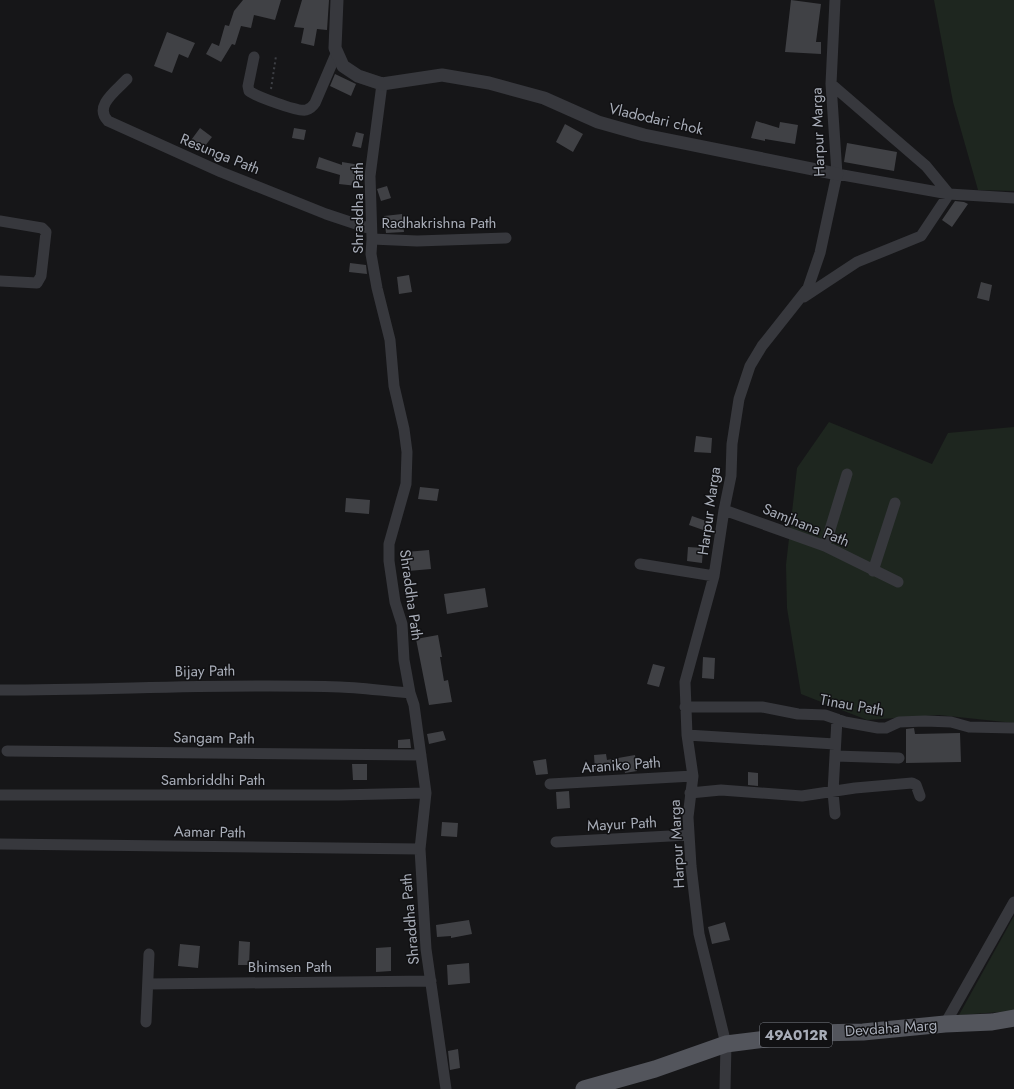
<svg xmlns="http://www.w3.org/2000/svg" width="1014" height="1089" viewBox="0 0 1014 1089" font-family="Jost,sans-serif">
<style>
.green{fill:#1e261f}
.building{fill:#404145}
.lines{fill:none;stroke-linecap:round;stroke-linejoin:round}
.path{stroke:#3d3f44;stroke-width:2;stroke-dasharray:2 3;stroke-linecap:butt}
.minor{stroke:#37383d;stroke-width:11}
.tertiary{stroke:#37383d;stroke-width:13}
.primary{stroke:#53555c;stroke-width:17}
.labels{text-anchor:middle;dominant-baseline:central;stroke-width:3;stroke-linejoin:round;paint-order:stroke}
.shield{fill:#111113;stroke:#7b7e86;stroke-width:1}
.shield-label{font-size:14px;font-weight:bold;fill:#a8adb8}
.street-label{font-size:15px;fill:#a8adb8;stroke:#111113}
</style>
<rect width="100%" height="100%" fill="#161618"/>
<path class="green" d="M934 0H1014V191L978 190 953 102Z
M829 422 932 464 948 433 1014 427V723L939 715 867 720 801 694 787 608 786 565 797 468Z
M1014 916V1011L959 1015Z"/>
<path class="building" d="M243 0H281L275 20 254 15 251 28 241 26 235 45 232 44 221 62 206 54 212 43 219 46 225 25 229 26 234 11Z
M302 0H329L327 30 317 29 314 46 301 43 304 28 294 27Z
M791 0 821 4 816 42H821V54L785 52Z
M167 32 195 43 188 58 179 54 172 73 154 66Z
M335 74 356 84 351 96 330 86Z
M756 121 779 128 780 122 798 125 795 144 765 139V141L751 138Z
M565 124 583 134 573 152 556 142Z
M200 128 212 137 201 151 189 143Z
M294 128 306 130 304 140 292 138Z
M356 132 364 134 361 148 352 146Z
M847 143 897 152 894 171 844 162Z
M319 157 342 165V162L360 165 357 186 339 184 340 175 316 168Z
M387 186 391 198 381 201 377 189Z
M955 201 964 202 968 204 952 227 942 220Z
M402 214 404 232 386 233 384 216Z
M350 263 366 265 367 274 349 272Z
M409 275 412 292 399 294 397 277Z
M981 282 992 285 989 301 977 298Z
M696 436 712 438 711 453 694 452Z
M420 487 439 489 437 501 418 499Z
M346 498 370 500 369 514 345 512Z
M692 516 709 522 706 531 689 525Z
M688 547 703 548 702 563 687 561Z
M429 550 431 569 408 571 406 552Z
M485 588 488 607 447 614 444 594Z
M438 635 442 657H440L444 681 448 680 452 702 429 705 416 639Z
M703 657 715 658 714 679 702 678Z
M653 664 665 667 659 687 647 684Z
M914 728 915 734 960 733 961 762 906 763V729Z
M443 731 446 740 429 744 427 734Z
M410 739 411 748H398V740Z
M606 754 607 760 635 755 637 771 625 773 624 768 595 770 594 755Z
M546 759 548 774 536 775 533 761Z
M352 764H367V780H353Z
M748 772 758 773V786L748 785Z
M569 791 570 808 557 809 556 792Z
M442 822 458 823 457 837 441 836Z
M469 920 472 934 451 938V936L437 937 436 925Z
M725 922 730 940 712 944 708 927Z
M239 941 250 942 249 965H238Z
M180 944 200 946 198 968 178 966Z
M391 947V971L376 972V948Z
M469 963 470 983 448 985 447 965Z
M458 1049 460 1068 450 1070 448 1051Z"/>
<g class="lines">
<path class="path" d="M271 89 276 56"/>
<path class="minor" d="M254 57 248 86 249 91C256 96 297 112 306 110 310 109 313 106 315 103L336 54
M127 79C117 90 93 106 108 121L221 172 326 214 371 229
M382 84 370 176 372 239 371 254 377 288 390 340 394 386 404 429 407 452 406 484 389 544V561L395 602 402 624 404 660 410 693 414 705 426 793 420 849 426 949 446 1089
M837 174 949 194 1014 198
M0 221 42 228 46 232 41 276 37 283 0 281
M372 239 417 241 506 238
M804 297 857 262 921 236 949 194 926 166 831 84
M724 510 825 546 898 582
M825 546 847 474
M640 564 714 576
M873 571 895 503
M0 690C113 690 227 683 340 687 363 688 387 691 410 693
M685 707H762L798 714 825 715 845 722 878 728H886L899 722 925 721 951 722 969 727 1014 728
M687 735 835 744
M7 751 421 755
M835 756 899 758
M550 784 693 776
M690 793 721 790 802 796 855 788 912 783 916 785 920 796
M0 795H339L426 793
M835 814 833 792 837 719
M556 842 689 835
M0 844 420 849
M148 984 431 981
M146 1022 149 954
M945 1024 1014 902
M725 1089 726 1044 699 934 691 866 688 817 693 776 687 735 685 682 714 576 724 510 731 476 732 444 739 399 750 366 762 346 808 288 820 253 837 174 831 84 835 0"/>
<path class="tertiary" d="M337 0 335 48 343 66 358 76 382 84 442 75 489 83 544 98 598 122 644 135 837 174"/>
<path class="primary" d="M584 1089 655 1069 726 1044 814 1033 863 1032 945 1024 992 1022 1014 1018"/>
</g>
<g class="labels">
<rect class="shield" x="760" y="1023" width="72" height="24" rx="3"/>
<g class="shield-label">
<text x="796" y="1035">49A012R</text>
</g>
<g class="street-label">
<text transform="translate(656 119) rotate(13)">Vladodari chok</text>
<text transform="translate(818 132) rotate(-92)">Harpur Marga</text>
<text transform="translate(220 154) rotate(22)">Resunga Path</text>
<text transform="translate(358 208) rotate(-90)">Shraddha Path</text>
<text x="439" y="223">Radhakrishna Path</text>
<text transform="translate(709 511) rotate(-82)">Harpur Marga</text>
<text transform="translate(806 525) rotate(22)">Samjhana Path</text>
<text transform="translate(411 595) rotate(82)">Shraddha Path</text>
<text transform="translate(205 671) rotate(-1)">Bijay Path</text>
<text transform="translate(852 705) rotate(10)">Tinau Path</text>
<text transform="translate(214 738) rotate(1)">Sangam Path</text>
<text transform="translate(621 765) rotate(-4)">Araniko Path</text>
<text x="213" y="780">Sambriddhi Path</text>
<text transform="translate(622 824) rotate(-3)">Mayur Path</text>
<text transform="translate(210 832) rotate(1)">Aamar Path</text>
<text transform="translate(677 844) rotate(-93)">Harpur Marga</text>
<text transform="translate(410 919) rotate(-95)">Shraddha Path</text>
<text x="290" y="967">Bhimsen Path</text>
<text transform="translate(891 1028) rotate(-4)">Devdaha Marg</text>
</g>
</g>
</svg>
